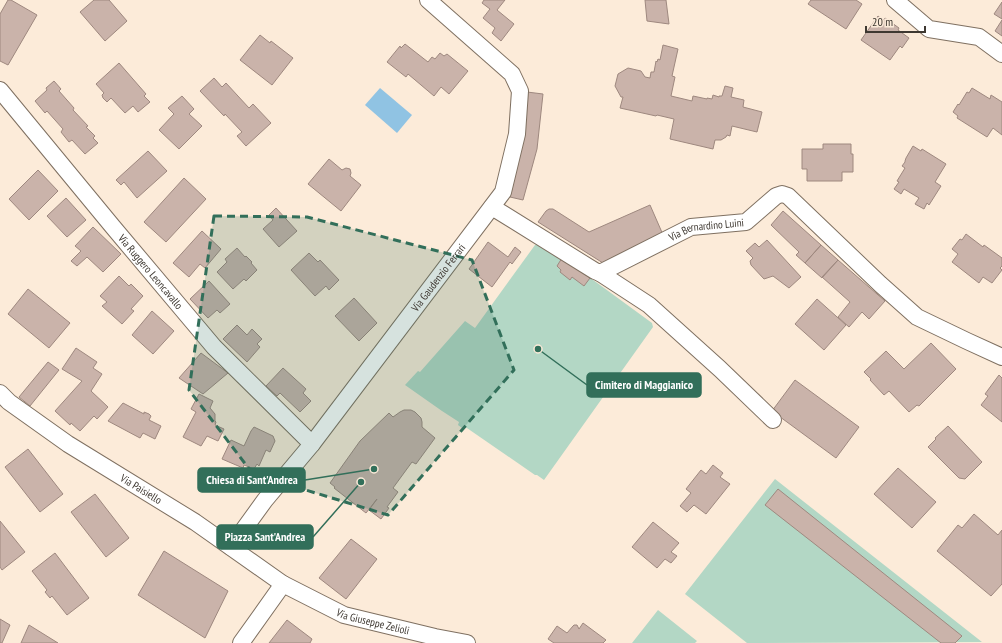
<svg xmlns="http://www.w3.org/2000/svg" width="1002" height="643" viewBox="0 0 1002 643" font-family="'PT Sans Narrow',sans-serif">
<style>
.green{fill:#b3d7c5}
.water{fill:#90c3e3}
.building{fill:#cab3aa;stroke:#9e887f}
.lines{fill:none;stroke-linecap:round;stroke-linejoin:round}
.minor-casing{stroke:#7f7061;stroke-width:18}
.minor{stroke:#fff;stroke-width:16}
.marked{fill:#326f5a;fill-opacity:0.2;stroke:#326f5a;stroke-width:3;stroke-dasharray:8 5;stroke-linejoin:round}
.labels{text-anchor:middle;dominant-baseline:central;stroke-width:4;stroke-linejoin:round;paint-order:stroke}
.street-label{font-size:11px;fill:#3e3831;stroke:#fcebd9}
.leader{fill:none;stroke:#326f5a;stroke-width:1.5}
.callout-dot{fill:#326f5a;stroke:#fcebd9;stroke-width:1.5}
.callout{fill:#326f5a;stroke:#326f5a;stroke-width:1.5}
.callout-label{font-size:12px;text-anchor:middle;font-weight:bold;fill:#fff}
</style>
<rect width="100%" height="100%" fill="#fcebd9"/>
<path class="green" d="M541 244 563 258 652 323 653 327 544 480 537 475H535L464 426 462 428 458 425 459 422 442 411 405 385 418 371 420 372 465 321 475 328 535 245Z
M775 479 982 642 747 643 685 594Z
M658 610 697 641 695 643H632Z"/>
<path class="water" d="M380 88 412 115 397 133 365 105Z"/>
<path class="building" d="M8 0H11L37 15 8 65 0 61V14Z
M94 0H109L127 21 105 41 80 12Z
M484 0H505L497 10 514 24 501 41 492 33 495 28 483 18 490 9 482 3Z
M645 0H666L669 24 647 21Z
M811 0H856L862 4 846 29 808 4Z
M1002 2V19L994 14Z
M878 16 883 20 885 18 899 28 898 30 909 38 902 48 900 46 890 60 861 40Z
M1002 20V36L995 31Z
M260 35 270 43 271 41 293 58 272 85 240 60Z
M405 44 428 62 432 57 435 59 440 53 444 56 447 54 468 71 449 94 441 87 434 96 408 74 406 77 387 62 400 46 401 48Z
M663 45 678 49 672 76 675 77 671 96 692 101 693 96 707 99V98L712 99 713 95 719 97V96H722L725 86 733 88 731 97 744 100 743 107 762 112 757 132 732 126 730 136 727 135 726 137 721 140H715L713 149 670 139 674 119 657 115 656 116 620 108 623 97H621L615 86 618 74 628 68 641 71 645 77 650 78 651 72H654L656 61 657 62 658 59 660 60Z
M119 63 146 94 144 96 150 102 138 112 133 106 125 113 111 98 107 102 103 98 102 95 104 93 96 84Z
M214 78 222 87 226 83 249 108 253 104 271 123 246 146 237 136 242 132 225 114 224 116 200 91Z
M54 81 61 89 59 91 74 108 73 110 88 126 86 127 95 136 93 138 98 143 85 154 72 140 69 142 61 132 63 129 47 111 45 113 35 101 47 90 46 88Z
M972 88 990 99 991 95 1002 102V135L993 128 987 137 957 118 958 116 953 112 958 104 959 105 967 92 969 93Z
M527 92 543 94 537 149 523 200 510 197 514 180V174Z
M182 96 194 109 189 114 202 126 179 149 159 130 174 114 168 108Z
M823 144H851V154H853V172H842V181H807V169H802V149H823Z
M913 146 921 151 922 149 946 164 935 182 941 186 929 205 927 203 924 209 915 204 919 198 904 189 901 194 894 189 899 182 897 181 905 168 902 166 905 162V161L906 158Z
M148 151 167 171 137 198 124 182 121 185 116 180Z
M329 159 342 170 346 168 350 169 351 173 350 176 361 185 341 211 308 184Z
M38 170 58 191 29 220 9 199Z
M184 178 206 199 166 242 144 222Z
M66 198 86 220 67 237 47 216Z
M650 205 664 237 603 263 538 222 546 211 549 209H553L589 232Z
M276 208 297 231 279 247 263 229 273 220 269 215Z
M783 211 821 245 805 263 796 255 799 252 771 225Z
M93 227 121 254 103 272 87 257 77 266 71 261 81 251 75 246Z
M202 231 221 249 205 268 200 264 189 277 173 263Z
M966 234 983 247 984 245 1002 258V266L1000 268 1002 270 992 283 983 277 979 283 952 262 958 254 952 249 960 239 962 240Z
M767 240 801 277 789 288 773 276 764 279 751 265 750 261 753 258 746 251 755 243 759 247Z
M488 242 508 257 515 247 521 252 512 264 510 262 492 287 469 269Z
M821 245 838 260 822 278 805 263Z
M237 248 245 257 246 256 252 262 251 263 257 270 246 281 244 279 233 289 217 272 227 262 225 259Z
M309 253 318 262 320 260 339 280 329 290 326 286 315 296 291 270Z
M562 258 590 278 584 286 572 277 570 280 560 272 561 270 557 266Z
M838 260 885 301 869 319 862 312 849 327 838 317 850 302 822 277Z
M119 276 129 286 131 284 143 296 131 309 134 311 122 324 102 306 107 302 100 296Z
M209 281 230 304 220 313 217 310 208 318 190 299Z
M28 289 70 323 49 348 8 314Z
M354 298 377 323 359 341 335 316Z
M817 299 846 325 824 350 795 324Z
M152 311 174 331 153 354 132 335Z
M237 325 247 335 252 329 262 339 257 344 260 347 247 362 223 339Z
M931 343 956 369 919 406 917 405 909 412 889 391 884 395 870 380 871 379 864 372 886 351 904 369Z
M76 348 97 362 93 368 102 374 91 391 108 407 97 419 94 416 80 431 71 423 70 425 55 411 82 381 62 369Z
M201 353 228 373 203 394 179 378Z
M48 362 59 370 30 406 19 397Z
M283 368 306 389 303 393 311 401 300 412 280 393 277 396 266 386Z
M999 375 1002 378V422L981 405 988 396 985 394Z
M795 380 859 427 836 458 772 411Z
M199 394 213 401 210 408 215 414V421L216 422 215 425 224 429 218 441 207 436 201 446 183 437 196 412 191 409Z
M123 403 144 414V412L149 414 151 416 149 420 161 426 155 439 143 433 140 438 108 421Z
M404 410H411L415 412 421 418 422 422V427L435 438 416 464 412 462 393 488 398 492 387 507 389 508 381 519 369 510 377 499 366 513 334 488 335 487 330 483 360 441 389 413 393 417 400 412Z
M948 426 982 462 965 479 959 478 928 447 936 439 935 438Z
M254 427 273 436 275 441 270 452 266 450 259 466 257 464 254 469 244 465 243 468 222 459 231 440 244 446 251 431Z
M28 449 63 494 40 512 5 467Z
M713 465 723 473 720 477 730 484 706 514 694 505 687 512 680 506 691 493 686 489 701 470 706 474Z
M898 468 936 502 912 528 874 494Z
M778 489 962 636 955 643H941L765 505Z
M95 494 129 538 106 557 71 512Z
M974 514 998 535 1002 530V584L991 596 937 551 958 525 962 528Z
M0 521 25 552 2 570 0 567Z
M653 522 679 543 671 552 677 556 671 563 665 559 657 568 632 547Z
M351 539 377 559 346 599 319 578Z
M164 551 228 591 205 638 138 595Z
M55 553 89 598 67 615 52 596 50 598 45 592 47 590 32 571Z
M0 619 10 625 2 643H0Z
M287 620 312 639 310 643H269Z
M583 623 606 640 603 643H554L548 639 557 626 567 633 573 626 574 625H577L579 629Z
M29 625 58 643H21Z"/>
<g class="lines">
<g class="minor-casing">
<g id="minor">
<path d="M895 0 929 29 979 37 1002 54"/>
<path id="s1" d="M0 90 113 227 214 347 312 444"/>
<path id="s2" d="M492 207 595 271 600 273 691 227 746 222 776 196 782 194 788 196 880 284 917 317 967 341 1002 357"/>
<path d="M600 273 649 305 720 369 773 420"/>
<path id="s3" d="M0 393 9 402 68 444 195 522 283 584 344 615 435 637 467 643"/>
<path id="s4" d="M231 547 265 500 312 444 503 192 517 134 520 91 512 74 428 0"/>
<path d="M241 643 283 584"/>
</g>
</g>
<use href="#minor" class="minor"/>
</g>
<path class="marked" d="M214 216 307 217 472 260 514 370 388 515 253 474 189 390Z"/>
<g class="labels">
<g class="street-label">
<text stroke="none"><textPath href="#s2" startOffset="243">Via Bernardino Luini</textPath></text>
<text stroke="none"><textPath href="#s1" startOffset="236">Via Ruggero Leoncavallo</textPath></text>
<text stroke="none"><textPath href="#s4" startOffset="340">Via Gaudenzio Ferrari</textPath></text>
<text stroke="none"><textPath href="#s3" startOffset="171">Via Paisiello</textPath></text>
<text stroke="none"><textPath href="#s3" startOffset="440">Via Giuseppe Zelioli</textPath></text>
</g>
</g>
<path class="leader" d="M538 349L587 385M374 469L305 480M361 482L313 537"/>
<g class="callout-dot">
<circle cx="538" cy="349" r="4"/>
<circle cx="374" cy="469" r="4"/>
<circle cx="361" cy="482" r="4"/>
</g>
<g class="callout">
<rect x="587" y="373" width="114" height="24" rx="4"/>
<rect x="198" y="468" width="107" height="24" rx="4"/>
<rect x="217" y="525" width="96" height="24" rx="4"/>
</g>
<g class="callout-label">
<text x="644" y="389">Cimitero di Maggianico</text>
<text x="252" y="484">Chiesa di Sant'Andrea</text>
<text x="265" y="541">Piazza Sant'Andrea</text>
</g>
<path d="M866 26v6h59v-6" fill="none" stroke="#3e3831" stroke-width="2"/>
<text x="872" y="26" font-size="12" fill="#3e3831" stroke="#fcebd9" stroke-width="3" paint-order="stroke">20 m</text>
</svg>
